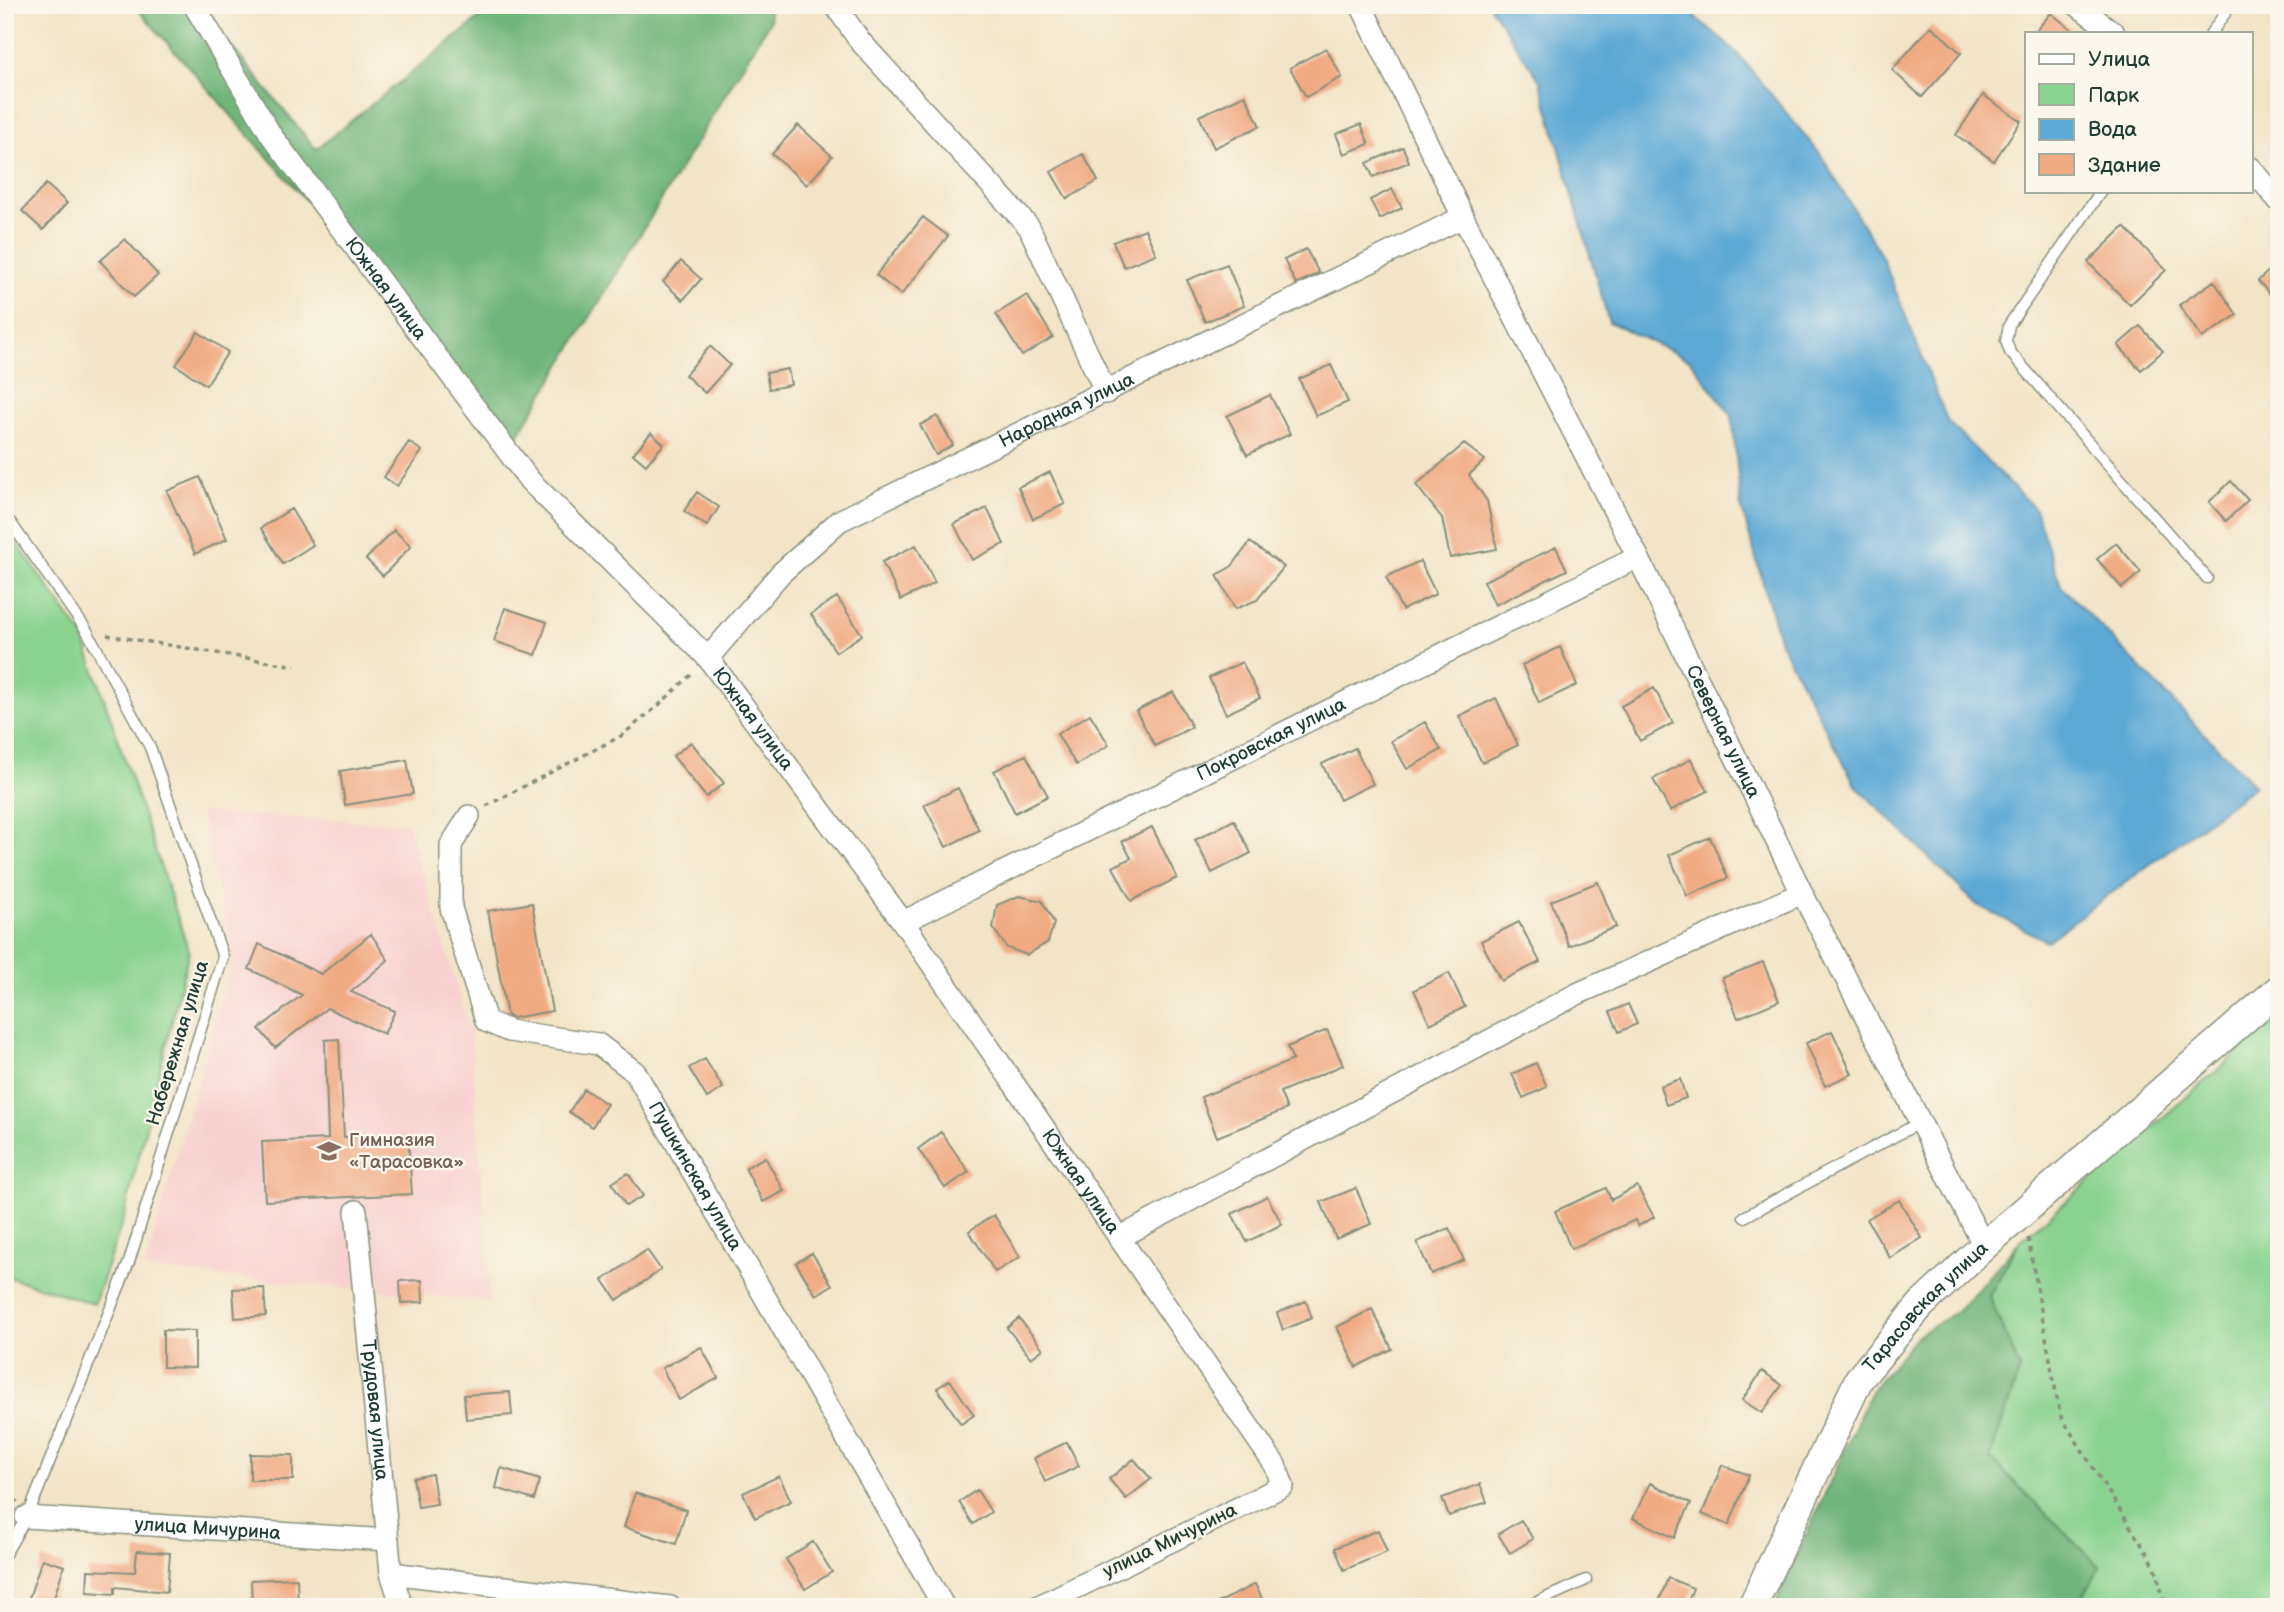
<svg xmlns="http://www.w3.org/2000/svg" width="2284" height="1612" viewBox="0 0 2284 1612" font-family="'Balsamiq Sans',sans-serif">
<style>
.built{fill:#f7d0cf}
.green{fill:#8ad38f;stroke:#548862;stroke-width:2}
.forest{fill:#6fb57a;stroke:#477957;stroke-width:2}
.water{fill:#5da9d6;stroke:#3e7385;stroke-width:2}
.building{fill:#f0ab83}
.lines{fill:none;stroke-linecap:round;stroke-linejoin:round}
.service-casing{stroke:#88907e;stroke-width:13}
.minor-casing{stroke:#88907e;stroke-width:24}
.secondary-casing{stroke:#88907e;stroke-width:31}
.path{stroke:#88907e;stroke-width:3.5;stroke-dasharray:5 5;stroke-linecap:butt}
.service{stroke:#fff;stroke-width:10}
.minor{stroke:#fff;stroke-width:21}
.secondary{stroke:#fff;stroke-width:28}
.labels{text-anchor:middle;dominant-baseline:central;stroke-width:5;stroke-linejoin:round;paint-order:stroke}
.street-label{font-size:19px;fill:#1f3d34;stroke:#fbf7ec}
.education-label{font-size:19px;fill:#785e54;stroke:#fbf7ec;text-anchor:start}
</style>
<rect width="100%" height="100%" fill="#fbf7ec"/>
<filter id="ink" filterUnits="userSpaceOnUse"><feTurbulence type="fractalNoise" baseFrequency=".0143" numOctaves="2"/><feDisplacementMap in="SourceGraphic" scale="14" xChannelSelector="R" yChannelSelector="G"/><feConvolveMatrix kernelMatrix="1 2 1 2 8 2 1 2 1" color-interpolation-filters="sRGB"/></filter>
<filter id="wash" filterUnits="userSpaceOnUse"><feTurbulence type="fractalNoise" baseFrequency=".00686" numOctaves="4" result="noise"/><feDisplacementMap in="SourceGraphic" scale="28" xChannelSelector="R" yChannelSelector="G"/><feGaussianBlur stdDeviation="1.57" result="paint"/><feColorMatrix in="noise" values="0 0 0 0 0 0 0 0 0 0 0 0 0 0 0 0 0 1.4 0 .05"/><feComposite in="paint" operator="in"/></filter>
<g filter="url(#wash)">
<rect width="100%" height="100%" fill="#f2e4c7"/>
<path class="built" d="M200 812 408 824 471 1033 490 1301 144 1269 233 958Z"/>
<path class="green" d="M5 527 83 636 189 951 124 1217 94 1304 5 1276Z
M2279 1017V1607H2077L2100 1567 1989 1458 2020 1369 1989 1296 2018 1243Z"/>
<path class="forest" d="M134 5H197L316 149 496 5H768L770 21 516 439Z
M2018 1243 1989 1296 2020 1369 1990 1458 2100 1567 2077 1607H1774L1871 1391 1918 1335 1959 1310Z"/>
<path class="water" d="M1489 5H1681L1738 54 1821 155 1882 257 1948 422 2035 509 2061 586 2255 786 2047 941 1977 905 1856 786 1780 642 1741 506 1732 416 1690 360 1609 322 1540 81Z"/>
<g id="blocks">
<path class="building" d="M2051 13 2076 33H2034Z
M1931 26 1961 53 1922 97 1892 70Z
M1326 48 1342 77 1306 97 1290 68Z
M1245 95 1260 126 1214 148 1199 116Z
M1983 95 2021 121 1994 161 1956 135Z
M1361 124 1369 144 1344 154 1336 134Z
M798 125 832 156 807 185 772 154Z
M1403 147 1409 162 1373 177 1367 163Z
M1083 154 1098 181 1067 199 1051 172Z
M46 184 67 203 43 230 22 211Z
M1392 189 1402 208 1380 219 1370 200Z
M923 217 948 236 901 295 876 275Z
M2124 227 2166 270 2130 305 2088 262Z
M1145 229 1156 254 1124 267 1113 242Z
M125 239 158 275 134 297 100 261Z
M1306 249 1319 273 1296 284 1284 260Z
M681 261 701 279 683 300 663 282Z
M2279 261V304L2258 281Z
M1227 264 1244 306 1205 322 1187 280Z
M2214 281 2237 315 2202 338 2179 305Z
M1027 295 1053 337 1022 356 996 314Z
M2140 326 2163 351 2141 370 2118 345Z
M198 332 228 352 206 385 176 365Z
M710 346 730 365 705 393 685 375Z
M1331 365 1348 402 1316 416 1299 379Z
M788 369 791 385 769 389 766 373Z
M1270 395 1290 434 1247 455 1227 416Z
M937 416 953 445 936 455 920 425Z
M651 433 664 444 646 465 633 454Z
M409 442 422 451 397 486 384 477Z
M1464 444 1485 460 1469 475 1487 501 1497 549 1450 558 1442 518 1416 485Z
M1050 472 1065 504 1033 519 1018 487Z
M200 477 227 539 195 554 167 491Z
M2231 481 2248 500 2226 521 2209 502Z
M697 492 719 507 707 526 684 511Z
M987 508 1004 544 972 560 954 524Z
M291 509 313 545 283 564 261 528Z
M394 530 411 546 383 576 366 559Z
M1250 542 1284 567 1257 600 1235 609 1217 575 1232 566Z
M2116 543 2141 572 2122 588 2097 559Z
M916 545 935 583 901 600 882 562Z
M1556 547 1567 570 1495 605 1484 581Z
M1420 561 1436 594 1402 610 1386 577Z
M837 597 862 635 836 652 811 614Z
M505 608 547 622 536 655 494 641Z
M1560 647 1577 685 1539 703 1522 665Z
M1242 662 1260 698 1226 714 1209 678Z
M1654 688 1673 723 1640 741 1621 706Z
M1173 692 1192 727 1155 746 1136 711Z
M1496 698 1518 745 1482 763 1459 716Z
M1090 714 1109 745 1076 765 1057 734Z
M1425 722 1441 750 1407 769 1391 741Z
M691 742 724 783 706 797 673 756Z
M1355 748 1373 784 1340 800 1322 764Z
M1026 755 1048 796 1015 813 994 771Z
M1691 759 1708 791 1670 811 1653 779Z
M407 760 413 794 345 805 340 771Z
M958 788 979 830 946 847 924 805Z
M1234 820 1251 853 1212 873 1195 840Z
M1152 827 1177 878 1131 901 1113 867 1131 858 1122 841Z
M1710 837 1728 878 1687 896 1669 855Z
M1598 882 1616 927 1569 946 1551 901Z
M1019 896 1042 901 1054 923 1048 942 1027 955 1007 948 993 928 997 905Z
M532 903 552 1011 513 1018 507 1016 488 911Z
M1519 922 1540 962 1501 981 1481 941Z
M371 934 388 960 351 992 395 1011 384 1034 327 1008 275 1048 259 1029 302 995 249 969 259 944 321 974Z
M1763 962 1779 1001 1738 1018 1722 978Z
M1449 973 1465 1007 1430 1024 1414 990Z
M1628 1004 1637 1024 1619 1032 1610 1012Z
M1327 1030 1343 1065 1280 1092 1287 1109 1217 1137 1201 1097 1293 1060 1287 1047Z
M1832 1031 1852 1074 1825 1086 1806 1043Z
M339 1039 344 1137H408L412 1194 265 1201 262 1142 328 1139 325 1040Z
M705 1059 723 1088 707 1098 689 1068Z
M1536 1063 1547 1087 1523 1098 1512 1074Z
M1680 1079 1686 1098 1666 1105 1660 1086Z
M584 1089 607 1104 592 1127 569 1112Z
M941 1132 969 1172 945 1188 918 1149Z
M765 1157 784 1191 763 1202 745 1168Z
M628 1173 643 1196 626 1206 612 1183Z
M1637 1186 1654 1217 1638 1226 1635 1220 1571 1249 1555 1211 1606 1188 1611 1200Z
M1356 1188 1371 1224 1336 1239 1321 1202Z
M1267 1196 1282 1224 1247 1242 1232 1214Z
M1899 1200 1922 1238 1890 1258 1867 1219Z
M994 1215 1020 1257 995 1272 969 1231Z
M1449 1228 1464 1260 1431 1274 1417 1242Z
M647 1250 661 1270 617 1300 603 1280Z
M812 1253 832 1285 816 1295 796 1263Z
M422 1280 423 1302 401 1303 400 1281Z
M264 1288 266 1316 235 1318 233 1289Z
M1306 1301 1312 1318 1283 1330 1277 1313Z
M1372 1309 1392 1349 1356 1367 1337 1327Z
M1019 1318 1043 1349 1031 1358 1007 1328Z
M163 1330 195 1331V1368L163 1367Z
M701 1347 718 1378 679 1400 662 1368Z
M1762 1371 1782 1385 1762 1413 1742 1400Z
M950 1380 974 1415 961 1424 937 1388Z
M510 1392 512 1415 466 1419 464 1395Z
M1067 1442 1079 1466 1045 1482 1034 1458Z
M250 1454 293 1455V1480H250Z
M1134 1459 1151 1479 1126 1499 1109 1479Z
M1722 1465 1749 1475 1729 1525 1702 1514Z
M501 1468 540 1480 534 1500 496 1488Z
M432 1474 437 1504 418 1507 413 1478Z
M779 1476 791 1501 755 1518 743 1493Z
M1650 1483 1691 1503 1674 1538 1633 1518Z
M1480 1484 1487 1502 1449 1516 1442 1498Z
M977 1490 991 1512 973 1524 959 1502Z
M635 1493 686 1510 676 1544 624 1527Z
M1521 1520 1533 1539 1510 1553 1498 1534Z
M1378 1530 1387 1552 1344 1570 1335 1548Z
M813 1542 832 1572 805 1589 786 1559Z
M137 1551 170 1553 167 1592 115 1587V1594L87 1592 88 1570 135 1572Z
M42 1559 64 1566 51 1607H26Z
M297 1578 298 1607H252L251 1580Z
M1668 1578 1693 1588 1686 1607H1657Z
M1255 1584 1266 1607H1210Z"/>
</g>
</g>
<g filter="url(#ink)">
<use href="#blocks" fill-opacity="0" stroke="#88907e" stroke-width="2"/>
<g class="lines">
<g class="service-casing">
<path id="service" d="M2211 33 2231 5
M2101 191 2009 325 2006 341 2010 352 2207 578
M1744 1217 1921 1122
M5 1554 29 1513 129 1262 223 957 150 747 87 631 10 522
M1526 1607 1586 1580"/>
</g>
<g class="minor-casing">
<g id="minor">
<path id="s1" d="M194 5 271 135 530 481 708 658 903 922 1275 1465 1283 1486 1037 1607"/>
<path d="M835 5 860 41 1029 227 1106 393"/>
<path id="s2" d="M1361 5 1463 217 1638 557 1802 893 1984 1246"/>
<path d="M2077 5 2114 33"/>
<path d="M2251 168 2279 201"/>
<path id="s3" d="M708 658 780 574 839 521 1463 217"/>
<path id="s4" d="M469 816 451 845V908L486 1021 509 1031 598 1044 635 1072 944 1607"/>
<path id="s5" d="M903 922 1638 557"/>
<path id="s6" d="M356 1211 391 1573 402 1607"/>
<path d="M1119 1238 1577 994 1802 893"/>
<path id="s7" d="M26 1517 388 1540"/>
<path d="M391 1573 670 1607"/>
</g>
</g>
<g class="secondary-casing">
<g id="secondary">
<path id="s8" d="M1752 1607 1859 1379 1910 1318 1921 1305 1984 1246 2279 989"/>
</g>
</g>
<path class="path" d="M107 635 295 666
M486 806 621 736 659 705 693 673
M2028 1238 2060 1415 2155 1566 2166 1607
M5 1483 17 1502"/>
<use href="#service" class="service"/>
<use href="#minor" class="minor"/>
<use href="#secondary" class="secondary"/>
</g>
</g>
<defs>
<g id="school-bare" transform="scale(1.89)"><path d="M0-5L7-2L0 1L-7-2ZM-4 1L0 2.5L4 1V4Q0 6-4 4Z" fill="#8d6e63" stroke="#fbf7ec" stroke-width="2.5" paint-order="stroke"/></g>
</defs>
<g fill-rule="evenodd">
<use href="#school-bare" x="329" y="1151"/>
</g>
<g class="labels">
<g class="street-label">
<text stroke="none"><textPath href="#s1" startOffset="343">Южная улица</textPath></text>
<text stroke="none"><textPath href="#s3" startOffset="443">Народная улица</textPath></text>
<text stroke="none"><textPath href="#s1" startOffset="910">Южная улица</textPath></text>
<text stroke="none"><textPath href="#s2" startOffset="812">Северная улица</textPath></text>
<text stroke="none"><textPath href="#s5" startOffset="411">Покровская улица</textPath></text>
<text transform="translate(178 1043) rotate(-73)">Набережная улица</text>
<text stroke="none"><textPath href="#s4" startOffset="497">Пушкинская улица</textPath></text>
<text stroke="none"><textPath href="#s1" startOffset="1477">Южная улица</textPath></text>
<text stroke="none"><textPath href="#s8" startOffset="350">Тарасовская улица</textPath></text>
<text stroke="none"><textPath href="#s6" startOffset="200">Трудовая улица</textPath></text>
<text stroke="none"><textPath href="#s7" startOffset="182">улица Мичурина</textPath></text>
<text transform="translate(1170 1541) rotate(-26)">улица Мичурина</text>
</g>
<g class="education-label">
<text x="349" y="1140">Гимназия<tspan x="349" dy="22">«Тарасовка»</tspan></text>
</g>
</g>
<rect width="2284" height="1612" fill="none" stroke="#fbf7ec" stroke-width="28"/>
<rect x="2025" y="32" width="228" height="161" fill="#fbf7ec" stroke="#a3ada2" stroke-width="2"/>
<rect x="2039" y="54" width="35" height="10" fill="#ffffff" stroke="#a3ada2" stroke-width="2"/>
<text x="2088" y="66" font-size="21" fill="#1f3d34">Улица</text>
<rect x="2039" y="84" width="35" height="21" fill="#8ad38f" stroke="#a3ada2" stroke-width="2"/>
<text x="2088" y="102" font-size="21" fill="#1f3d34">Парк</text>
<rect x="2039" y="119" width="35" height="21" fill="#5da9d6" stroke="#a3ada2" stroke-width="2"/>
<text x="2088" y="136" font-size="21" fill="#1f3d34">Вода</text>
<rect x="2039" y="154" width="35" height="21" fill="#f0ab83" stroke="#a3ada2" stroke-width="2"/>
<text x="2088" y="172" font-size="21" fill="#1f3d34">Здание</text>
</svg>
